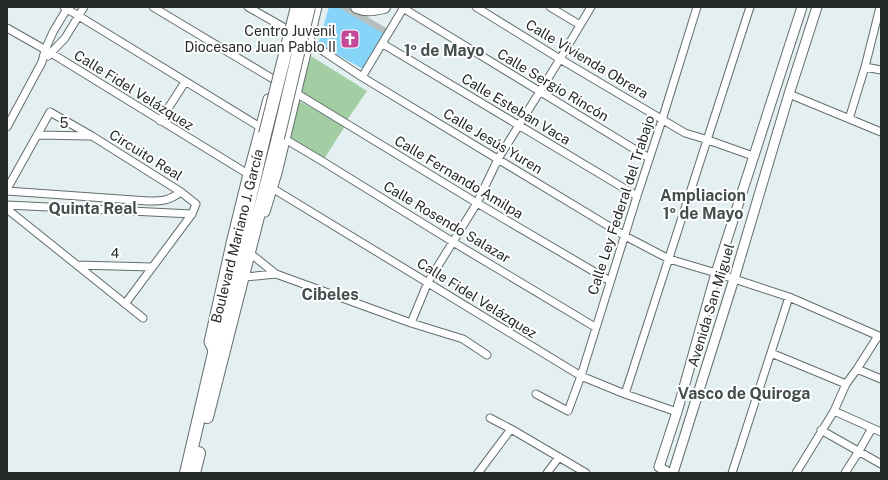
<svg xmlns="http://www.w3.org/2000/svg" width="888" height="480" viewBox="0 0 888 480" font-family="'Public Sans',sans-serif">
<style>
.green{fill:#a3cea3}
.shadow{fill:#0003}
.building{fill:#87d4f9}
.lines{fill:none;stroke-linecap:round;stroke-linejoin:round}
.minor-casing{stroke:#626d6e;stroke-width:9}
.tertiary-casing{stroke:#626d6e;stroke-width:11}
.primary-casing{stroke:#626d6e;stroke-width:14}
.minor{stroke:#fff;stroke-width:7}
.tertiary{stroke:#fff;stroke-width:9}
.primary{stroke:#fff;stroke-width:12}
.primary-bridge-casing{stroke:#626d6e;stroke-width:14;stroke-linecap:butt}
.primary-bridge{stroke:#fff;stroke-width:12}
.labels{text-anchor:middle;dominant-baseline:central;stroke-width:4;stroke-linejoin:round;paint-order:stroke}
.poi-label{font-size:14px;fill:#252a2a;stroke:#fff;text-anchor:end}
.street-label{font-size:14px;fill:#252a2a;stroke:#fff}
.quarter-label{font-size:16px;font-weight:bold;fill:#434e4e;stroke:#fff}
</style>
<rect width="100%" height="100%" fill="#e3eff0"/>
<path class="green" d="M311 56 367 91 347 120 301 93Z
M299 101 345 126 324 159 289 138Z"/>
<path class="shadow" d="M330 7H351L388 29 368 63Z"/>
<path class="building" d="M329 7H338L384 34 363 69 318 44Z"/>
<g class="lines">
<g class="minor-casing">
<path id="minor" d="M64 7 260 127
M153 7 273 79
M248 7 292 32
M476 7 560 59 685 133 708 140 753 156
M550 7 580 25
M403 8 649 158
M7 28 51 53 248 174
M305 39 362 77 625 236 669 259 716 273 789 297 881 337
M383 44 637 196
M48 56 65 38 84 7
M865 67 881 70
M362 77 404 7
M296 93 477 203 610 281
M789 94 881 132
M849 119 865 67 880 7
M160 121 185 82
M7 127 42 62 45 50 53 32 68 7
M37 135 90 136
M285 139 322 161 453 242 595 327
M272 188 581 376 625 394 677 412
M7 189 50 112 92 136 181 192 196 204 192 214 125 304
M7 191 148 201C163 201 168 201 181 192
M7 205 192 214
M7 209 143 318
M251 254 276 274 411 323 463 339 487 355
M77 265 152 267
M245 277 276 274
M411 323 428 282 477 203 498 159 560 59 591 7
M771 353 846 384
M857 369 881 379
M536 394 568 411 581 376 637 196 662 120 697 7
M625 394 750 7
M834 411 881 432
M490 418 511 429 586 473
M821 430 881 464
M478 473 511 429
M547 473 559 457
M732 473 789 297
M796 473 834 411 846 384 857 369 878 336
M845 473 859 451 872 428"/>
</g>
<g class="tertiary-casing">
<path id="tertiary" d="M265 212 277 173 317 7
M214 352 209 342 232 239 248 174 268 99
M669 473 659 467 677 412 716 273 802 7
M673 473 734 279 789 94 817 7"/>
</g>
<g class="primary-casing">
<path id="primary" d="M357 7C367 11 374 9 384 7
M207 417 278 138
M186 473 265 134
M194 473 199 453"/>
</g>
<use href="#minor" class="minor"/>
<use href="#tertiary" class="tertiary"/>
<use href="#primary" class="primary"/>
<g class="primary-bridge-casing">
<path id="primary-bridge" d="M265 134 297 7
M278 138 309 7"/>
</g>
<use href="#primary-bridge" class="primary-bridge"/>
</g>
<defs>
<g id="church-square" transform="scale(1)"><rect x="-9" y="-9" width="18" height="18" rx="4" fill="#c64999" stroke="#fff"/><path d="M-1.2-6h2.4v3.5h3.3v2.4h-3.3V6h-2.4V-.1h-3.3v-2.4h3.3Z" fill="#fff"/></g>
</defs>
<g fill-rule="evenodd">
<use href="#church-square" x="350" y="39"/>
</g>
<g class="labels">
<g class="poi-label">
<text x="336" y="31">Centro Juvenil<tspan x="336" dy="16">Diocesano Juan Pablo II</tspan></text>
</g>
<g class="street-label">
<text transform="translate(587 59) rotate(31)">Calle Vivienda Obrera</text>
<text transform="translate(553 85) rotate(31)">Calle Sergio Rincón</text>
<text transform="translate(134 90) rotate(32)">Calle Fidel Velázquez</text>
<text transform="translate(516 109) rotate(31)">Calle Esteban Vaca</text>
<text x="64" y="123">5</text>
<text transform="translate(493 141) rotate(31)">Calle Jesús Yuren</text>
<text transform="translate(146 155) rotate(32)">Circuito Real</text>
<text transform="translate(459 177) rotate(31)">Calle Fernando Amilpa</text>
<text transform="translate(621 205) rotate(-72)">Calle Ley Federal del Trabajo</text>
<text transform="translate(447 222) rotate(31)">Calle Rosendo Salazar</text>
<text transform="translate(237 236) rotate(-76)">Boulevard Mariano J. García</text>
<text transform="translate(115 253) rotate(1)">4</text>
<text transform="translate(477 298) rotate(32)">Calle Fidel Velázquez</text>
<text transform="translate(711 305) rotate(-73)">Avenida San Miguel</text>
</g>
<g class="quarter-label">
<text x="444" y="50">1º de Mayo</text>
<text x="703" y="195">Ampliacion<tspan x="703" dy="18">1º de Mayo</tspan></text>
<text x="93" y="208">Quinta Real</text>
<text x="330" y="294">Cibeles</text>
<text x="744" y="393">Vasco de Quiroga</text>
</g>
</g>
<rect width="888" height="480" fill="none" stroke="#252a2a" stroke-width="16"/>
</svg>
